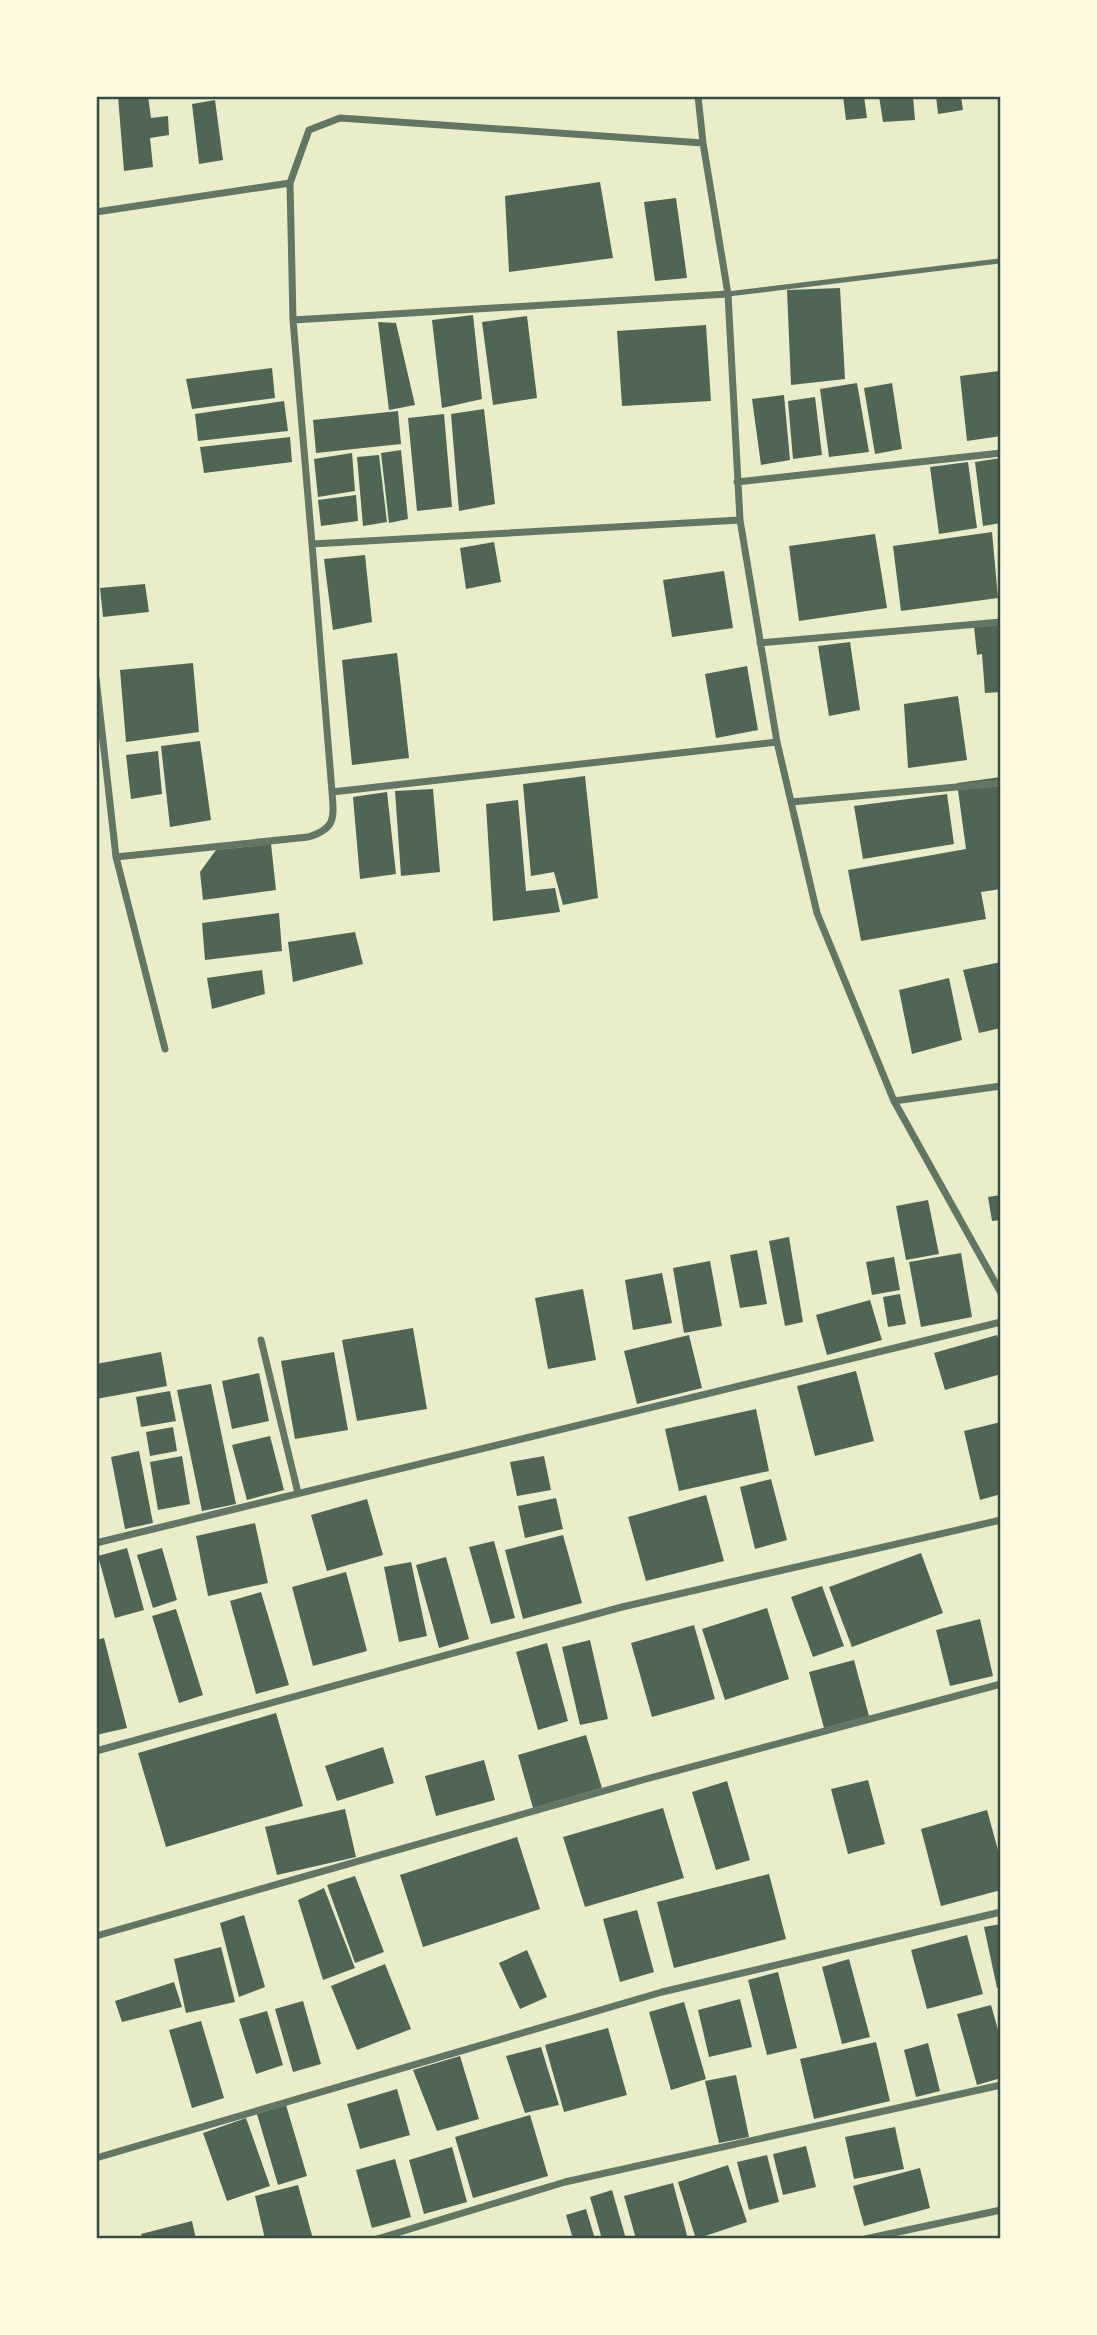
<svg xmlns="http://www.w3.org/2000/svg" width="1097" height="2335" viewBox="0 0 1097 2335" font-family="'Noto Serif',serif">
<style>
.building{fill:#4f6655}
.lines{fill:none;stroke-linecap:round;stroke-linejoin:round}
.service{stroke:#617663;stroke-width:5}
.minor{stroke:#617663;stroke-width:7}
.neatline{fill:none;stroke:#344e41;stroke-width:2.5}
</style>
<rect width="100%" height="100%" fill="#e9edc9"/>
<path class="building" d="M118 96H148L151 118 168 116 169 135 150 138 153 167 124 171Z
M843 96H864L867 118 846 120Z
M879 96H913L915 120 883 122Z
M936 96H961L963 110 938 114Z
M215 100 223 160 199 164 192 104Z
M600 182 613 258 509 272 505 196Z
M676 198 687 278 655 281 644 202Z
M840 288 845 379 791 385 787 290Z
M473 315 482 399 442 408 432 320Z
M527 316 537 398 493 405 482 322Z
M378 322 396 323 415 405 389 410Z
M706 325 711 401 622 406 617 331Z
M272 368 275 398 192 409 186 379Z
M999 371 1001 436 967 441 960 376Z
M857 383 869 452 829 457 820 389Z
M892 383 902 449 875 454 864 388Z
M784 395 790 460 761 465 752 399Z
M815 397 822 455 793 459 788 401Z
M284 401 288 431 198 441 195 414Z
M484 409 495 504 459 511 451 414Z
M398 411 401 444 316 453 313 420Z
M444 414 452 507 417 511 408 418Z
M290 437 292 462 204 473 200 447Z
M401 450 408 519 389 523 381 453Z
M352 453 355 491 318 497 314 459Z
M379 455 387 522 363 526 357 457Z
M1001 458V523L983 526 975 462Z
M968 462 977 528 939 534 930 467Z
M356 495 358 521 321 526 318 500Z
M992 532 998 598 901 611 893 546Z
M875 534 887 608 799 621 789 546Z
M494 542 501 582 466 589 460 548Z
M365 555 372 622 333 630 324 559Z
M724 571 733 628 672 637 663 580Z
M145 584 149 612 103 617 100 588Z
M1001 624V692L985 693 982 654 977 655 974 627Z
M850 642 860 710 829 716 818 646Z
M397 653 409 758 352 765 342 660Z
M193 663 199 732 126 742 120 670Z
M747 666 758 730 716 738 705 674Z
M958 696 967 760 908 768 904 704Z
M200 741 211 820 170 827 161 746Z
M158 751 162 794 131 799 126 755Z
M585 776 598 898 563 905 554 872 531 876 523 784Z
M1001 777V889L981 892 986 919 861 941 848 870 966 849 957 783Z
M433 789 440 872 401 876 395 791Z
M387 792 396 874 360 879 353 797Z
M947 794 954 844 863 859 854 806Z
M518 800 526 891 555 888 560 912 493 921 486 804Z
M271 844 276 890 203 900 200 872 216 850Z
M279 913 282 951 205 960 202 923Z
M355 932 363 964 293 982 288 942Z
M1001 962V1028L979 1033 963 970Z
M262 970 265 994 212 1009 207 978Z
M949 978 962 1040 912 1054 899 990Z
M1001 1195V1220L992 1221 988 1197Z
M928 1200 939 1254 906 1260 896 1206Z
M789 1237 803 1322 785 1326 769 1241Z
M757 1250 767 1304 740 1308 730 1255Z
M961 1253 972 1317 921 1327 909 1262Z
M894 1257 900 1290 872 1295 866 1262Z
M710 1261 722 1326 684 1333 673 1268Z
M662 1273 672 1323 633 1330 625 1280Z
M583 1289 596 1360 548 1369 535 1298Z
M900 1294 906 1324 888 1327 883 1297Z
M870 1300 882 1340 827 1355 816 1315Z
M413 1328 427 1409 357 1421 342 1340Z
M689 1335 702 1388 637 1404 624 1351Z
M997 1335 1001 1348V1374L945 1390 934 1353Z
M161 1352 167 1386 96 1399V1364Z
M334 1352 348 1430 295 1439 281 1361Z
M856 1371 874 1441 815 1456 797 1386Z
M259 1373 269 1421 232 1429 222 1381Z
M211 1384 236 1504 202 1511 177 1390Z
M170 1391 176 1421 141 1427 136 1397Z
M756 1409 769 1471 679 1491 665 1429Z
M1001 1422V1494L980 1500 964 1431Z
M173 1427 177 1451 150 1456 146 1432Z
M270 1436 284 1490 247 1500 232 1445Z
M139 1451 153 1523 125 1529 111 1457Z
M182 1456 190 1504 158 1510 150 1462Z
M544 1456 551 1490 517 1496 510 1462Z
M771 1479 787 1540 755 1549 740 1487Z
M706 1495 724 1561 646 1581 628 1517Z
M556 1498 563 1529 525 1538 518 1506Z
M367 1499 383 1555 327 1571 311 1515Z
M255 1523 268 1583 208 1596 196 1536Z
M563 1535 582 1603 523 1619 505 1550Z
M494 1541 515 1618 491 1624 469 1547Z
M127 1548 144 1610 115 1618 98 1556Z
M162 1548 177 1600 153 1608 137 1555Z
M921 1553 943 1613 852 1647 829 1587Z
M446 1557 469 1639 439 1648 416 1565Z
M411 1562 427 1636 399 1642 384 1567Z
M346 1572 367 1651 313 1666 292 1587Z
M822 1586 844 1646 813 1657 791 1597Z
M261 1592 289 1685 256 1694 230 1601Z
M767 1608 789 1679 725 1700 702 1629Z
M176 1609 203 1695 179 1703 152 1616Z
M980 1619 993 1676 950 1686 936 1630Z
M694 1625 715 1699 652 1717 631 1643Z
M104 1638 127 1728 96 1735V1640Z
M590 1640 608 1719 580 1725 562 1647Z
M547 1643 568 1721 538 1730 516 1652Z
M854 1660 869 1716 824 1728 809 1672Z
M276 1713 303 1806 166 1847 138 1753Z
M586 1735 602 1788 533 1808 518 1755Z
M383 1747 394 1783 337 1801 325 1766Z
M484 1760 495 1800 436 1816 425 1776Z
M868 1780 885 1844 848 1854 831 1789Z
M727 1781 750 1860 716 1870 692 1792Z
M663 1808 684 1878 585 1907 563 1837Z
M345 1809 356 1857 277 1875 265 1827Z
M987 1810 1001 1861V1890L941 1906 921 1829Z
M517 1837 540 1909 423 1947 400 1875Z
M769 1874 786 1939 674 1968 657 1902Z
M355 1876 384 1952 355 1963 327 1885Z
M324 1888 355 1968 323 1980 298 1900Z
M637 1910 654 1972 620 1982 603 1919Z
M244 1915 265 1987 239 1997 220 1923Z
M1001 1924V1987L997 1988 984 1927Z
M967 1935 983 1994 927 2009 911 1950Z
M221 1947 235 2002 186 2013 174 1959Z
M527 1950 547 1997 520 2009 499 1963Z
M849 1959 870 2037 842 2044 822 1967Z
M385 1964 411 2029 357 2050 331 1986Z
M778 1972 797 2048 767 2055 748 1980Z
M174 1982 182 2007 122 2022 115 2001Z
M740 1999 752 2047 709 2057 698 2010Z
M303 2001 321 2064 293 2072 275 2009Z
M684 2002 706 2079 671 2090 649 2012Z
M991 2005 1001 2040V2078L977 2085 957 2014Z
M267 2011 283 2065 256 2074 239 2019Z
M201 2021 224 2098 192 2108 169 2030Z
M608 2028 627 2095 564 2112 545 2045Z
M876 2042 890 2101 814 2119 800 2059Z
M928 2043 940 2091 916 2097 904 2050Z
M541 2047 559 2105 525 2113 506 2056Z
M460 2056 479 2119 437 2131 413 2070Z
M736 2075 749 2137 719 2143 705 2081Z
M397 2089 410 2135 360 2149 347 2104Z
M286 2105 307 2176 278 2185 257 2114Z
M530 2115 548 2176 473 2198 455 2137Z
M246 2118 270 2186 227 2201 203 2133Z
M895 2127 904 2169 854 2179 845 2137Z
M806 2146 816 2187 783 2195 773 2154Z
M452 2147 467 2202 424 2214 409 2160Z
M767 2155 779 2202 749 2210 737 2162Z
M395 2159 411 2217 372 2228 356 2170Z
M728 2165 747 2222 696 2239 678 2182Z
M920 2168 930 2208 864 2226 853 2186Z
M673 2183 688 2239H636L624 2196Z
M298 2185 313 2239H265L255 2196Z
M612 2190 626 2239H602L590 2197Z
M586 2209 595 2239H573L566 2215Z
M192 2221 196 2239H143L141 2234Z"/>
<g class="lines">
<path class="service" d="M728 294 999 261"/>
<path class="minor" d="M698 96 703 143 728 294 740 520 777 742 817 913 894 1101 1001 1293
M96 212 290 183
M728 294 293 320 312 544 740 520
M293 320 290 183 309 130 340 118 703 143
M737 482 1001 453
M312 544 332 792 777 742
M760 643 1001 622
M96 678 116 857 165 1049
M791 802 1001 783
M116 857 308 837C336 829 334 818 332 792
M894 1101 1001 1086
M261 1340 298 1493
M96 1543 1001 1322
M96 1751 622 1607 1001 1520
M96 1936 646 1779 1001 1684
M96 2158 662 1992 1001 1912
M377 2239 565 2182 1001 2085
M865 2239 1001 2210"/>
</g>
<rect width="1097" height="2335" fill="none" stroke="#fefae0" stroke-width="196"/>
<rect x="98" y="98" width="901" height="2139" class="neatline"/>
</svg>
